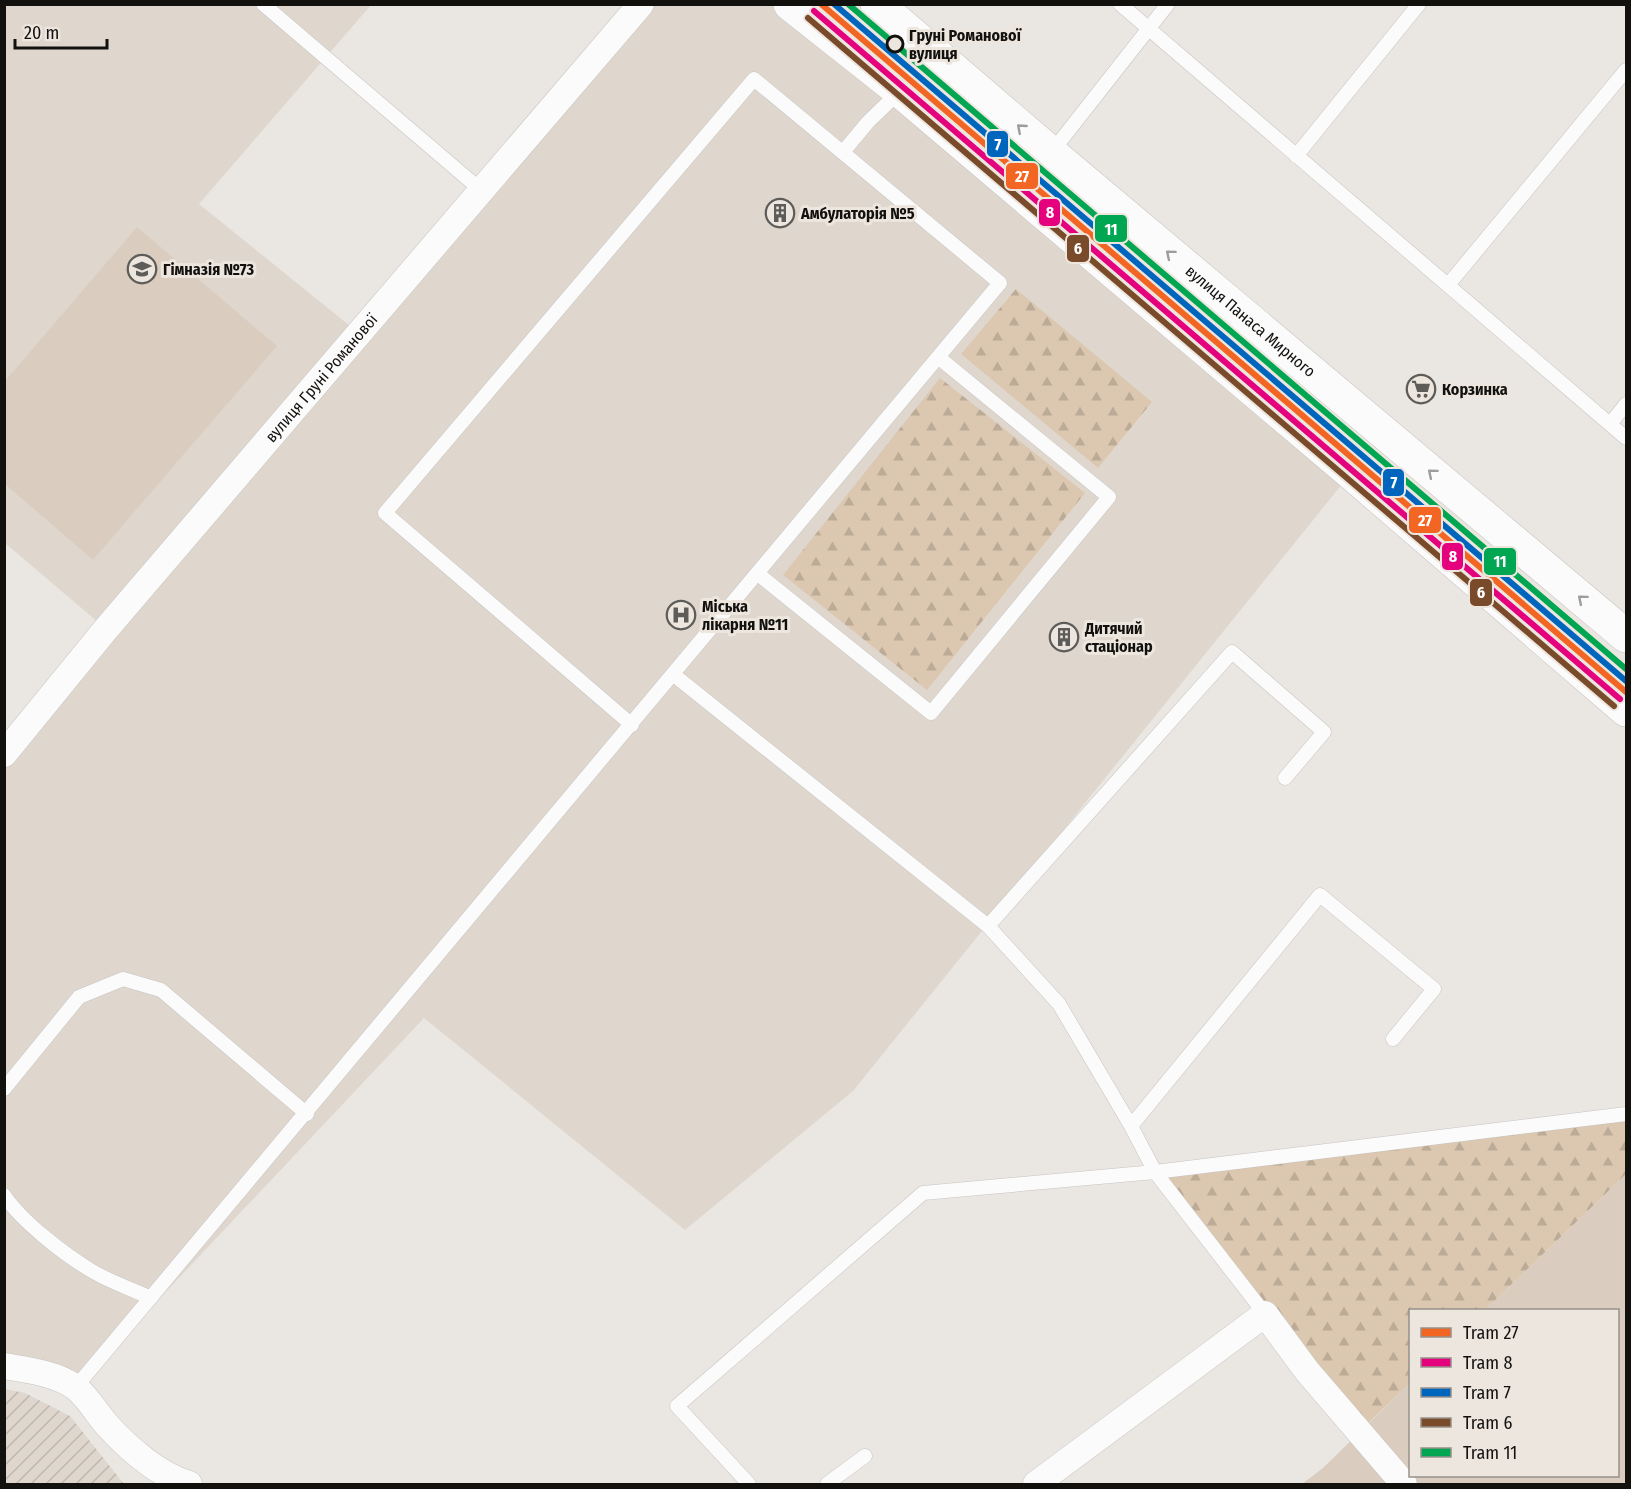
<svg xmlns="http://www.w3.org/2000/svg" width="1631" height="1489" viewBox="0 0 1631 1489" font-family="'Fira Sans Condensed',sans-serif">
<style>
.built{fill:#dfd7ce}
.industrial{fill:url(#industrial-furrows)}
.grass{fill:#dacdbf}
.forest{fill:url(#forest-firs)}
.lines{fill:none;stroke-linecap:round;stroke-linejoin:round}
.service-casing{stroke:#c7c4c1;stroke-width:15}
.minor-casing{stroke:#c7c4c1;stroke-width:27}
.secondary-casing{stroke:#c7c4c1;stroke-width:34}
.service{stroke:#fcfbfb;stroke-width:14}
.minor{stroke:#fcfbfb;stroke-width:26}
.secondary{stroke:#fcfbfb;stroke-width:33}
.tram-1-casing{stroke:#ede6df;stroke-width:10}
.tram-2-casing{stroke:#ede6df;stroke-width:10}
.tram-3-casing{stroke:#ede6df;stroke-width:10}
.tram-4-casing{stroke:#ede6df;stroke-width:10}
.tram-5-casing{stroke:#ede6df;stroke-width:10}
.tram-1{stroke:#f26522;stroke-width:6}
.tram-2{stroke:#e5007d;stroke-width:6}
.tram-3{stroke:#0065bd;stroke-width:6}
.tram-4{stroke:#7a4b2a;stroke-width:6}
.tram-5{stroke:#00a651;stroke-width:6}
.oneway{stroke:#9f9d9c}
.stop-dot{fill:#ede6df;stroke:#13110e;stroke-width:3}
.labels{text-anchor:middle;dominant-baseline:central;stroke-width:6;stroke-linejoin:round;paint-order:stroke}
.stop-label{font-size:16px;font-weight:bold;fill:#13110e;stroke:#ede6df;text-anchor:start}
.poi-label{font-size:16px;font-weight:bold;fill:#13110e;stroke:#ede6df;text-anchor:start}
.street-label{font-size:16px;fill:#13110e;stroke:#ede6df}
.line-badge{stroke:#ede6df;stroke-width:2}
.badge-label{font-size:16px;text-anchor:middle;font-weight:bold;fill:#fff}
</style>
<defs>
<pattern id="industrial-furrows" width="10" height="10" patternUnits="userSpaceOnUse" patternTransform="scale(1.5)"><rect width="10" height="10" fill="#dfd7ce"/><path d="M-1 1l2-2M0 10L10 0M9 11l2-2" fill="none" stroke="#beb8b0"/></pattern>
<pattern id="forest-firs" width="22" height="20" patternUnits="userSpaceOnUse" patternTransform="scale(1.5)"><rect width="22" height="20" fill="#dcc8b0"/><path d="M5 1l3.5 6h-7zM16 11l3.5 6h-7z" fill="#bcab96"/></pattern>
</defs>
<rect width="100%" height="100%" fill="#eae6e2"/>
<path class="built" d="M5 5H371L199 204 360 334 106 629 5 543Z
M641 5H790L1351 473 853 1091 685 1230 424 1018 75 1388 5 1366 4 757Z"/>
<path class="industrial" d="M5 1389 25 1393 70 1416 124 1484H5Z"/>
<path class="grass" d="M137 227 277 346 93 560 5 484V381Z
M1626 1174V1484H1302L1323 1468 1410 1383V1476H1618V1310H1485Z"/>
<path class="forest" d="M1016 289 1152 402 1098 468 961 354Z
M940 378 1085 493 927 690 783 575Z
M1626 1114V1174L1485 1310H1410V1383L1359 1432 1155 1172Z"/>
<g class="lines">
<g class="service-casing">
<path id="service" d="M263 4 482 191
M1120 4 1626 438
M843 152 868 122 900 91
M1051 153 1168 4
M1296 156 1419 4
M1448 285 1626 70
M1610 424 1626 404
M758 574 931 713 1109 497 938 357
M674 675 988 926 1059 1004 1131 1126 1155 1172 1265 1314
M988 926 1232 652 1324 732 1285 778
M4 1089 79 997 123 979 161 990 307 1114
M1131 1126 1320 895 1434 989 1393 1039
M4 1195C21 1221 65 1255 92 1271 110 1282 132 1289 151 1298
M75 1388C386 1021 693 652 1000 283L754 79 385 513 632 725
M749 1484 677 1406 923 1193 1155 1172 1626 1114
M827 1484 865 1456"/>
</g>
<g class="minor-casing">
<g id="minor">
<path id="s1" d="M4 754 106 629 641 4"/>
<path d="M4 1366C27 1370 55 1373 75 1387 88 1397 97 1414 108 1426 129 1449 159 1475 189 1484"/>
<path d="M1036 1484 1265 1314 1307 1371 1404 1484"/>
</g>
</g>
<g class="secondary-casing">
<g id="secondary">
<path d="M790 4 900 91 1351 473 1626 710"/>
<path id="s2" d="M877 4 1051 153 1626 636"/>
</g>
</g>
<use href="#service" class="service"/>
<use href="#minor" class="minor"/>
<use href="#secondary" class="secondary"/>
<g class="tram-1-casing">
<path id="tram-1" d="M821 4 1626 692"/>
</g>
<g class="tram-2-casing">
<path id="tram-2" d="M814 11 1620 699"/>
</g>
<g class="tram-3-casing">
<path id="tram-3" d="M834 4 1626 681"/>
</g>
<g class="tram-4-casing">
<path id="tram-4" d="M808 18 1614 706"/>
</g>
<g class="tram-5-casing">
<path id="tram-5" d="M848 4 1626 669"/>
</g>
<use href="#tram-1" class="tram-1"/>
<use href="#tram-2" class="tram-2"/>
<use href="#tram-3" class="tram-3"/>
<use href="#tram-4" class="tram-4"/>
<use href="#tram-5" class="tram-5"/>
</g>
<defs><path id="oneway-chevron" d="M-2-3.5L2.5 0L-2 3.5" fill="none" stroke-width="1.6" stroke-linecap="round" stroke-linejoin="round" transform="scale(1.5)"/></defs>
<g class="oneway">
<use href="#oneway-chevron" transform="translate(1021 128) rotate(-139)"/>
<use href="#oneway-chevron" transform="translate(1170 254) rotate(-140)"/>
<use href="#oneway-chevron" transform="translate(1432 473) rotate(-140)"/>
<use href="#oneway-chevron" transform="translate(1582 599) rotate(-140)"/>
</g>
<defs>
<g id="building-ring" transform="scale(1.5)"><circle r="9.5" fill="#ede6df" stroke="#5e5c58" stroke-width="1.5"/><path d="M-4-6H4V6H1V3H-1V6H-4ZM-2.5-4.3h1.7v1.8h-1.7ZM.8-4.3h1.7v1.8H.8ZM-2.5-1h1.7V.8h-1.7ZM.8-1h1.7V.8H.8Z" fill="#5e5c58"/></g>
<g id="school-ring" transform="scale(1.5)"><circle r="9.5" fill="#ede6df" stroke="#5e5c58" stroke-width="1.5"/><path d="M0-5L7-2L0 1L-7-2ZM-4 1L0 2.5L4 1V4Q0 6-4 4Z" fill="#5e5c58"/></g>
<g id="supermarket-ring" transform="scale(1.5)"><circle r="9.5" fill="#ede6df" stroke="#5e5c58" stroke-width="1.5"/><path d="M-6-5.5h2.5l.6 2H6L4.5 2H-2.5L-4.4-4H-6ZM-1.5 3.2a1.3 1.3 0 1 0 .1 0ZM3 3.2a1.3 1.3 0 1 0 .1 0Z" fill="#5e5c58"/></g>
<g id="hospital-ring" transform="scale(1.5)"><circle r="9.5" fill="#ede6df" stroke="#5e5c58" stroke-width="1.5"/><path d="M-5-5h3v3.5h4V-5h3V5h-3V1.5h-4V5h-3Z" fill="#5e5c58"/></g>
</defs>
<g fill-rule="evenodd">
<use href="#building-ring" x="780" y="213"/>
<use href="#school-ring" x="142" y="269"/>
<use href="#supermarket-ring" x="1421" y="389"/>
<use href="#hospital-ring" x="681" y="615"/>
<use href="#building-ring" x="1064" y="637"/>
</g>
<circle class="stop-dot" cx="895" cy="44" r="8"/>
<g class="labels">
<g class="stop-label">
<text x="909" y="35">Груні Романової<tspan x="909" dy="18">вулиця</tspan></text>
</g>
<g class="poi-label">
<text x="801" y="213">Амбулаторія №5</text>
<text x="163" y="269">Гімназія №73</text>
<text x="1442" y="389">Корзинка</text>
<text x="702" y="606">Міська<tspan x="702" dy="18">лікарня №11</tspan></text>
<text x="1085" y="628">Дитячий<tspan x="1085" dy="18">стаціонар</tspan></text>
</g>
<g class="street-label">
<text stroke="none"><textPath href="#s2" startOffset="490">вулиця Панаса Мирного</textPath></text>
<text stroke="none"><textPath href="#s1" startOffset="492">вулиця Груні Романової</textPath></text>
</g>
</g>
<g class="line-badge">
<rect x="986" y="130" width="23" height="28" rx="6" fill="#0065bd"/>
<rect x="1005" y="162" width="34" height="28" rx="6" fill="#f26522"/>
<rect x="1038" y="198" width="23" height="29" rx="6" fill="#e5007d"/>
<rect x="1094" y="214" width="34" height="29" rx="6" fill="#00a651"/>
<rect x="1066" y="234" width="24" height="29" rx="6" fill="#7a4b2a"/>
<rect x="1382" y="468" width="23" height="29" rx="6" fill="#0065bd"/>
<rect x="1408" y="506" width="34" height="28" rx="6" fill="#f26522"/>
<rect x="1441" y="542" width="23" height="29" rx="6" fill="#e5007d"/>
<rect x="1483" y="547" width="34" height="29" rx="6" fill="#00a651"/>
<rect x="1469" y="578" width="24" height="29" rx="6" fill="#7a4b2a"/>
</g>
<g class="badge-label">
<text x="998" y="150">7</text>
<text x="1022" y="182">27</text>
<text x="1050" y="218">8</text>
<text x="1111" y="235">11</text>
<text x="1078" y="254">6</text>
<text x="1394" y="488">7</text>
<text x="1425" y="526">27</text>
<text x="1453" y="562">8</text>
<text x="1500" y="567">11</text>
<text x="1481" y="598">6</text>
</g>
<rect width="1631" height="1489" fill="none" stroke="#13110e" stroke-width="12"/>
<rect x="1409" y="1309" width="210" height="168" fill="#ede6df" stroke="#96918b" stroke-width="1.5"/>
<rect x="1421" y="1328" width="30" height="9" fill="#f26522" stroke="#96918b" stroke-width="1.5"/>
<text x="1463" y="1339" font-size="18" fill="#13110e">Tram 27</text>
<rect x="1421" y="1358" width="30" height="9" fill="#e5007d" stroke="#96918b" stroke-width="1.5"/>
<text x="1463" y="1369" font-size="18" fill="#13110e">Tram 8</text>
<rect x="1421" y="1388" width="30" height="9" fill="#0065bd" stroke="#96918b" stroke-width="1.5"/>
<text x="1463" y="1399" font-size="18" fill="#13110e">Tram 7</text>
<rect x="1421" y="1418" width="30" height="9" fill="#7a4b2a" stroke="#96918b" stroke-width="1.5"/>
<text x="1463" y="1429" font-size="18" fill="#13110e">Tram 6</text>
<rect x="1421" y="1448" width="30" height="9" fill="#00a651" stroke="#96918b" stroke-width="1.5"/>
<text x="1463" y="1459" font-size="18" fill="#13110e">Tram 11</text>
<path d="M15 39v9h92v-9" fill="none" stroke="#13110e" stroke-width="3"/>
<text x="24" y="39" font-size="18" fill="#13110e" stroke="#ede6df" stroke-width="4.5" paint-order="stroke">20 m</text>
</svg>
